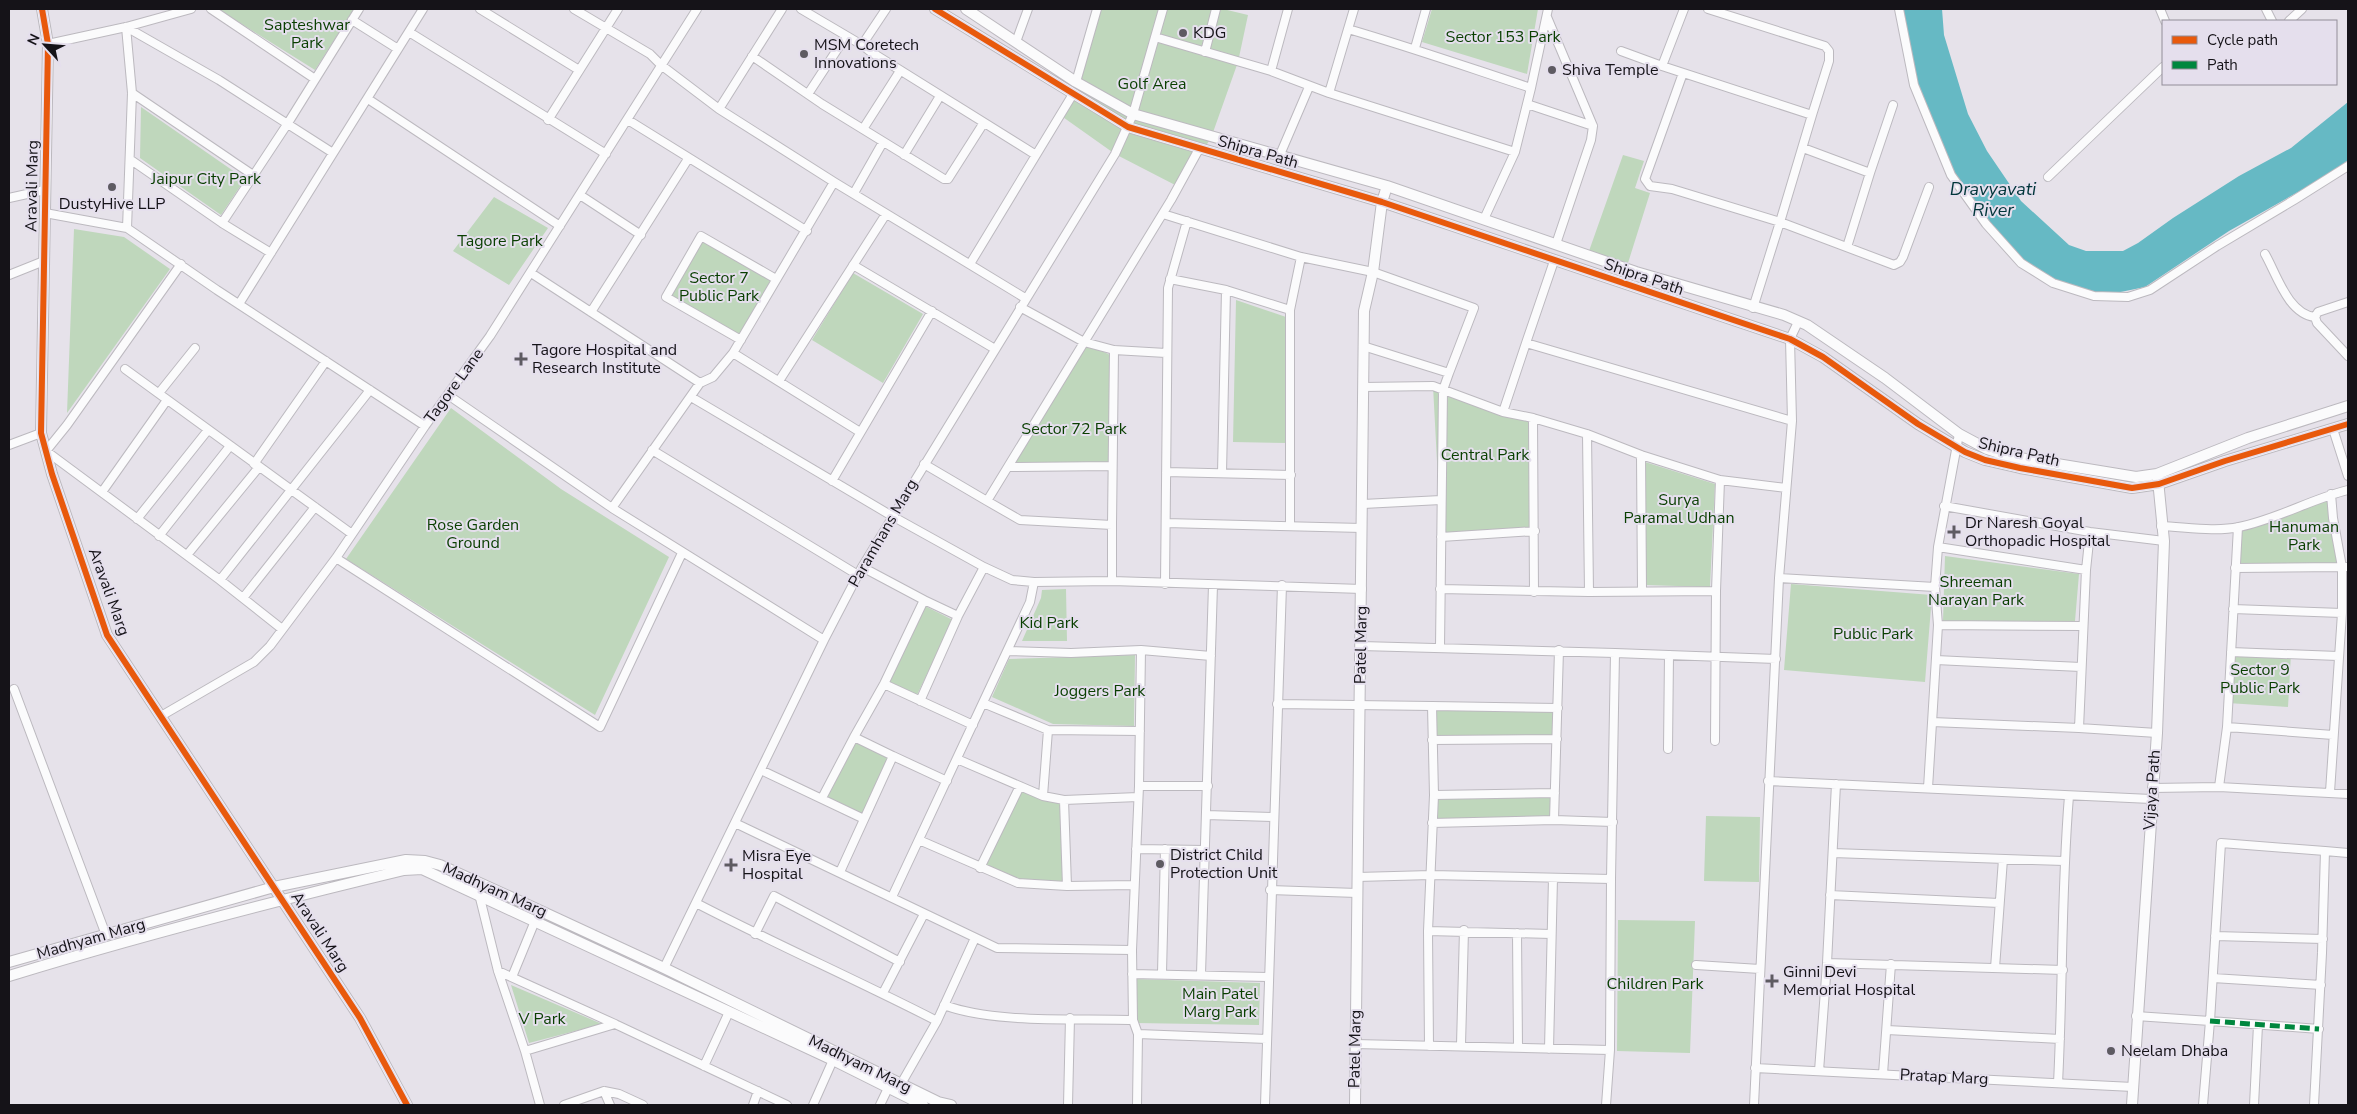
<svg xmlns="http://www.w3.org/2000/svg" width="2357" height="1114" viewBox="0 0 2357 1114" font-family="'Nunito Sans',sans-serif">
<style>
.green{fill:#bfd7bc}
.water{fill:#66b9c4}
.lines{fill:none;stroke-linecap:round;stroke-linejoin:round}
.street-casing{stroke:#bcb9bf;stroke-width:10}
.secondary-casing{stroke:#bcb9bf;stroke-width:12}
.street{stroke:#fbfbfc;stroke-width:8}
.secondary{stroke:#fbfbfc;stroke-width:10}
.quiet{stroke:#00873e;stroke-width:5;stroke-dasharray:10 5;stroke-linecap:butt}
.cycleway-casing{stroke:#e5dfed;stroke-width:9}
.cycleway{stroke:#e8590c;stroke-width:6}
.poi-dot{fill:#5e5b62;stroke:#e5dfed;stroke-width:2}
.labels{text-anchor:middle;dominant-baseline:central;stroke-width:4;stroke-linejoin:round;paint-order:stroke}
.park-label{font-size:16px;fill:#093f00;stroke:#e5dfed}
.poi-label{font-size:16px;fill:#151318;stroke:#e5dfed;text-anchor:start}
.street-label{font-size:16px;fill:#151318;stroke:#e5dfed}
.water-label{font-size:18px;font-style:italic;fill:#00353a;stroke:#e5dfed}
</style>
<rect width="100%" height="100%" fill="#e6e2ea"/>
<path class="green" d="M218 9H354L315 70Z
M1097 9H1223L1248 15 1238 62 1211 138 1179 187 1115 154 1060 115 1073 94Z
M1432 9H1538L1527 74 1422 42Z
M141 107 245 179 221 215 140 158Z
M1623 155 1644 161 1635 188 1650 193 1628 263 1589 251Z
M494 197 548 228 509 285 453 251Z
M74 229 124 237 170 269 67 413Z
M702 240 771 280 739 336 669 295Z
M853 273 923 314 883 383 812 340Z
M1236 300 1286 317 1287 443 1233 442Z
M1084 342 1112 356V466L1008 467Z
M1433 386 1533 418 1535 531 1441 537Z
M451 408 561 489 669 557 595 715 346 559Z
M1645 462 1715 484 1710 587 1645 585Z
M2331 494 2342 567 2235 568 2238 527Z
M1945 556 2079 574 2075 621 2013 623 1943 621Z
M1791 584 1932 595 1925 682 1784 670Z
M1066 589 1067 641H1022L1041 598 1042 590Z
M925 606 953 620 917 695 888 681Z
M2231 652 2291 654 2288 707 2228 703Z
M1135 655 1134 726 1053 724 992 697 1009 659Z
M1559 703 1557 739 1432 740V706Z
M856 738 892 757 865 816 822 798Z
M1020 786 1064 800 1067 886 1018 883 980 868Z
M1555 793 1554 820 1432 823 1434 795Z
M1706 816 1760 817 1759 882 1704 881Z
M1618 920 1695 921 1690 1053 1617 1051Z
M1135 979 1260 983 1259 1025 1136 1023Z
M511 985 602 1024 529 1043Z"/>
<path class="water" d="M1898 9H1942L1944 35 1968 114 1987 151 2021 201 2069 245 2086 251H2123L2138 243 2173 218 2239 176 2291 148 2348 102V160L2330 174 2229 231 2145 287 2106 295 2086 292 2042 275 2015 254 1992 229 1953 174 1922 106Z"/>
<g class="lines">
<g class="street-casing">
<path id="street" d="M211 9 315 79
M480 9 579 70
M574 9 650 54 661 65 719 109 834 182 1025 298
M801 9 862 45 871 52 1036 155
M1899 9 1914 85 1951 175 1986 224 2021 263 2053 283 2094 296 2128 297 2150 290 2217 246 2294 200 2348 166
M2160 9 2165 21
M2266 9 2272 21
M1547 17 1593 126 1591 140 1556 244
M352 20 398 49
M2289 21 2302 9
M126 27 219 80 333 153
M126 27 132 93 127 228
M1348 29C1410 47 1470 68 1531 88L1515 152 1484 219
M409 32 606 154
M1155 37 1271 71 1329 93 1354 9
M1016 42 1028 9
M48 44 126 27 191 9
M862 45 886 9
M1415 48 1426 9
M1621 51 1662 66 1684 9
M1205 52 1216 9
M752 56 822 104 944 179H948L983 124
M1662 66 1812 115 1829 61V51L1825 46 1708 9
M1271 71 1288 9
M1683 73 1645 179 1650 186 1672 189 1780 222 1812 115
M1076 82 1097 9
M1531 88 1548 9
M132 93 253 175
M1329 93 1515 152
M808 94 846 36
M368 99 560 226
M1527 104 1593 126
M719 109 782 9
M548 120 618 9
M628 120 807 231
M863 129 900 71
M1803 148 1870 173 1847 247
M904 155 940 96
M1279 157 1309 87
M131 160 222 223 271 253
M1870 173 1893 105
M2048 177 2163 67
M854 193 883 142
M580 195 641 235
M9 198 45 190
M45 213 127 228 217 290 425 426
M1163 214 1301 257 1373 272 1474 308 1449 373
M222 223 288 123 359 9
M2265 254C2277 275 2288 314 2315 317
M181 264 67 425 46 451 220 580 282 629
M970 264 1073 94
M853 265 995 349
M531 273 700 383
M9 275 44 261
M1170 279 1226 290 1290 310V526
M2348 302 2318 312 2315 317 2317 323 2348 356
M239 304 423 9
M1020 307 1084 342 1114 350 1112 525
M1753 308 1780 222 1894 265 1900 262 1903 257 1929 187
M1290 310 1301 257
M591 312 688 159
M741 340 666 297 701 236 776 279
M1526 343 1554 261
M1363 346 1449 373 1443 390 1440 647
M1114 350 1166 353
M733 353 860 432
M125 369 352 534
M779 381 886 214
M1363 387 1433 386 1503 412 1533 418 1587 434 1641 455 1720 480 1716 591 1715 741
M159 393 195 348
M448 395 612 508 824 640
M691 397 892 516 984 567 1012 580 1034 582 1112 581 1362 589
M1503 412 1526 343 1792 421
M1533 418 1534 592
M2333 429 2348 476
M1587 434 1589 592
M9 445 41 433
M652 450 858 575
M1641 455 1642 591
M254 464 326 361
M924 464 987 501 1171 200 1199 149
M1008 467 1112 466
M1166 472 1291 475
M1222 473 1226 290
M1720 480 1786 488
M832 481 932 311
M102 492 167 400
M2331 494 2333 518 2342 567H2348
M987 501 1020 520 1112 525V581
M1363 504 1441 500
M1944 506 2090 532 2164 541
M612 508 700 383 713 377 733 353 834 182
M137 519 208 430
M1166 523 1362 528
M2161 526C2186 527 2215 532 2239 527 2278 519 2311 499 2348 490
M159 536 230 446
M1441 537 1535 531
M1938 547 2086 570
M187 555 259 467
M336 558 600 727 682 553
M2235 568 2342 567V613L2330 792
M1779 578 1935 587
M220 580 370 390
M1165 584 1168 288 1187 221
M1440 589 1589 592 1716 591
M243 598 315 507
M924 600 958 616 984 567
M2233 609 2342 613
M1938 625 2083 626
M1361 646 1615 653 1611 879
M1008 651 1071 653 1141 650 1211 656
M2231 652 2338 656
M1615 653 1776 659
M1936 660 2081 667
M884 684 973 725
M14 689 106 935
M920 701 958 616
M983 703 1048 730 1140 731
M1277 704 1432 706 1434 795 1428 931
M1432 706 1558 708
M161 716 254 662 270 646 336 558 425 426 490 336 697 9
M1932 722 2079 728 2157 733
M2227 727 2333 735
M2079 728 2086 570 2090 532
M1432 740 1557 739
M1668 749 1669 655
M893 756 947 781
M957 759 1043 796 1064 800 1138 797
M761 770 864 819
M1768 781 2151 799
M1139 786H1208
M2219 787 2227 727 2238 527
M1928 788 1938 625 1935 587 1938 547 1959 434
M2152 788 2219 787 2348 794
M1434 795 1555 793
M1043 796 1048 730
M822 798 854 737
M1064 800 1067 886
M1206 815 1273 817
M1554 820 1559 650
M735 823 997 948 1132 950
M1432 823 1554 820 1613 822
M919 840 1018 883 1067 886 1134 885
M1136 849 1204 850
M1833 853 2064 861
M980 868 1020 786
M840 872 893 756 854 737 884 684 924 600 862 567
M1357 877 1431 875 1611 879 1610 1050 1606 1105
M1270 890 1357 893
M479 894 498 971 525 1051 540 1105
M1830 895 1999 903
M892 897 1030 602 1034 582
M696 903C775 944 857 980 937 1021
M1517 933 1518 1047
M755 934 774 896 900 962
M2215 936 2323 939
M1827 963 2063 970
M1696 965 1760 969
M664 968 824 640 862 567 1115 154 1133 114 1163 9
M1995 968 2003 859
M498 971 615 1024
M1162 973 1165 849
M1132 974 1268 977
M1201 974 1213 585
M512 977 535 921
M2213 978 2321 985
M883 993 924 914
M944 1005C994 1024 1078 1018 1133 1020
M2136 1016 2210 1021 2203 1105
M2319 1029 2210 1021 2221 843 2325 851
M1887 1030 2060 1039
M1138 1034 1267 1039
M1355 1044 1610 1050
M1461 1045 1464 930
M1429 1046 1428 931 1551 934
M1549 1049 1553 878
M525 1051 615 1024 787 1105
M704 1066 729 1012
M1755 1068 2133 1087
M1819 1071 1827 963 1836 784
M1883 1074 1891 964
M2058 1083C2063 988 2061 892 2069 796
M901 1084 937 1021 975 938
M604 1091 610 1105
M564 1105 604 1091 619 1094 643 1105
M753 1105 758 1091
M813 1105 833 1060
M880 1105 890 1084
M1068 1105 1070 1018
M1137 1105 1138 1034 1133 1020 1132 950 1139 786 1141 650
M1265 1105 1282 585
M1754 1105 1779 578 1792 421 1790 339 1798 322
M2254 1105 2258 1025
M2314 1105 2322 953 2325 851 2348 853"/>
</g>
<g class="secondary-casing">
<path id="secondary" d="M42 9 48 44 41 433 52 474 107 635 360 1018 407 1105
M935 9 1128 127 1382 202 1790 339 1823 357 1918 424 1965 452 1985 460 2020 468 2132 488 2159 484 2225 461 2348 424
M966 9 1076 82 1133 114 1387 186 1636 272 1784 315 1807 325 1885 378 1959 434 1987 449 2008 456 2136 477 2157 474 2248 438 2348 406
M9 962 274 887 406 860 425 861 440 865 515 899 664 968 938 1102 951 1105
M9 976C139 936 271 902 404 870L422 869 833 1060 923 1105
M1355 1105 1364 311 1373 272 1382 202 1387 186
M2132 1105 2157 733 2164 541 2158 480"/>
</g>
<use href="#street" class="street"/>
<use href="#secondary" class="secondary"/>
<path class="quiet" d="M2210 1021 2319 1029"/>
<g class="cycleway-casing">
<path id="cycleway" d="M42 9 48 44 41 433 52 474 107 635 360 1018 407 1105
M935 9 1128 127 1382 202 1790 339 1823 357 1918 424 1965 452 1985 460 2020 468 2132 488 2159 484 2225 461 2348 424"/>
</g>
<use href="#cycleway" class="cycleway"/>
</g>
<g class="poi-dot">
<circle cx="1183" cy="33" r="5"/>
<circle cx="804" cy="54" r="5"/>
<circle cx="1552" cy="70" r="5"/>
<circle cx="112" cy="187" r="5"/>
<path d="M518.5 351.5h5v5h5v5h-5v5h-5v-5h-5v-5h5z"/>
<path d="M1951.5 524.5h5v5h5v5h-5v5h-5v-5h-5v-5h5z"/>
<circle cx="1160" cy="864" r="5"/>
<path d="M728.5 857.5h5v5h5v5h-5v5h-5v-5h-5v-5h5z"/>
<path d="M1769.5 973.5h5v5h5v5h-5v5h-5v-5h-5v-5h5z"/>
<circle cx="2111" cy="1051" r="5"/>
</g>
<g class="labels">
<g class="park-label">
<text x="307" y="25">Sapteshwar<tspan x="307" dy="18">Park</tspan></text>
<text x="1503" y="37">Sector 153 Park</text>
<text x="1152" y="84">Golf Area</text>
<text x="206" y="179">Jaipur City Park</text>
<text x="500" y="241">Tagore Park</text>
<text x="719" y="278">Sector 7<tspan x="719" dy="18">Public Park</tspan></text>
<text x="1074" y="429">Sector 72 Park</text>
<text x="1485" y="455">Central Park</text>
<text x="1679" y="500">Surya<tspan x="1679" dy="18">Paramal Udhan</tspan></text>
<text x="473" y="525">Rose Garden<tspan x="473" dy="18">Ground</tspan></text>
<text x="2304" y="527">Hanuman<tspan x="2304" dy="18">Park</tspan></text>
<text x="1976" y="582">Shreeman<tspan x="1976" dy="18">Narayan Park</tspan></text>
<text x="1049" y="623">Kid Park</text>
<text x="1873" y="634">Public Park</text>
<text x="2260" y="670">Sector 9<tspan x="2260" dy="18">Public Park</tspan></text>
<text x="1100" y="691">Joggers Park</text>
<text x="1655" y="984">Children Park</text>
<text x="1220" y="994">Main Patel<tspan x="1220" dy="18">Marg Park</tspan></text>
<text x="542" y="1019">V Park</text>
</g>
<g class="poi-label">
<text x="1193" y="33">KDG</text>
<text x="814" y="45">MSM Coretech<tspan x="814" dy="18">Innovations</tspan></text>
<text x="1562" y="70">Shiva Temple</text>
<text x="112" y="204" text-anchor="middle">DustyHive LLP</text>
<text x="532" y="350">Tagore Hospital and<tspan x="532" dy="18">Research Institute</tspan></text>
<text x="1965" y="523">Dr Naresh Goyal<tspan x="1965" dy="18">Orthopadic Hospital</tspan></text>
<text x="1170" y="855">District Child<tspan x="1170" dy="18">Protection Unit</tspan></text>
<text x="742" y="856">Misra Eye<tspan x="742" dy="18">Hospital</tspan></text>
<text x="1783" y="972">Ginni Devi<tspan x="1783" dy="18">Memorial Hospital</tspan></text>
<text x="2121" y="1051">Neelam Dhaba</text>
</g>
<g class="street-label">
<text transform="translate(1258 152) rotate(16)">Shipra Path</text>
<text transform="translate(32 186) rotate(-89)">Aravali Marg</text>
<text transform="translate(1644 277) rotate(19)">Shipra Path</text>
<text transform="translate(454 386) rotate(-54)">Tagore Lane</text>
<text transform="translate(2019 452) rotate(13)">Shipra Path</text>
<text transform="translate(883 533) rotate(-60)">Paramhans Marg</text>
<text transform="translate(109 592) rotate(70)">Aravali Marg</text>
<text transform="translate(1361 645) rotate(-89)">Patel Marg</text>
<text transform="translate(2152 790) rotate(-86)">Vijaya Path</text>
<text transform="translate(495 890) rotate(24)">Madhyam Marg</text>
<text transform="translate(320 932) rotate(57)">Aravali Marg</text>
<text transform="translate(91 939) rotate(-16)">Madhyam Marg</text>
<text transform="translate(1355 1049) rotate(-89)">Patel Marg</text>
<text transform="translate(860 1064) rotate(26)">Madhyam Marg</text>
<text transform="translate(1944 1077) rotate(3)">Pratap Marg</text>
</g>
<g class="water-label">
<text x="1993" y="189">Dravyavati<tspan x="1993" dy="21">River</tspan></text>
</g>
</g>
<rect width="2357" height="1114" fill="none" stroke="#151318" stroke-width="20"/>
<rect x="2162" y="20" width="175" height="65" fill="#e5dfed" stroke="#928d98"/>
<rect x="2172" y="36" width="25" height="8" fill="#e8590c" stroke="#928d98"/>
<text x="2207" y="45" font-size="15" fill="#151318">Cycle path</text>
<rect x="2172" y="61" width="25" height="8" fill="#00873e" stroke="#928d98"/>
<text x="2207" y="70" font-size="15" fill="#151318">Path</text>
<g transform="translate(45 45) rotate(296)" stroke="#e5dfed" stroke-width="4" paint-order="stroke">
<path d="M0-4L9 19L0 12L-9 19Z" fill="#151318"/>
<text y="-8" font-size="14" font-weight="bold" text-anchor="middle" fill="#151318">N</text>
</g>
</svg>
